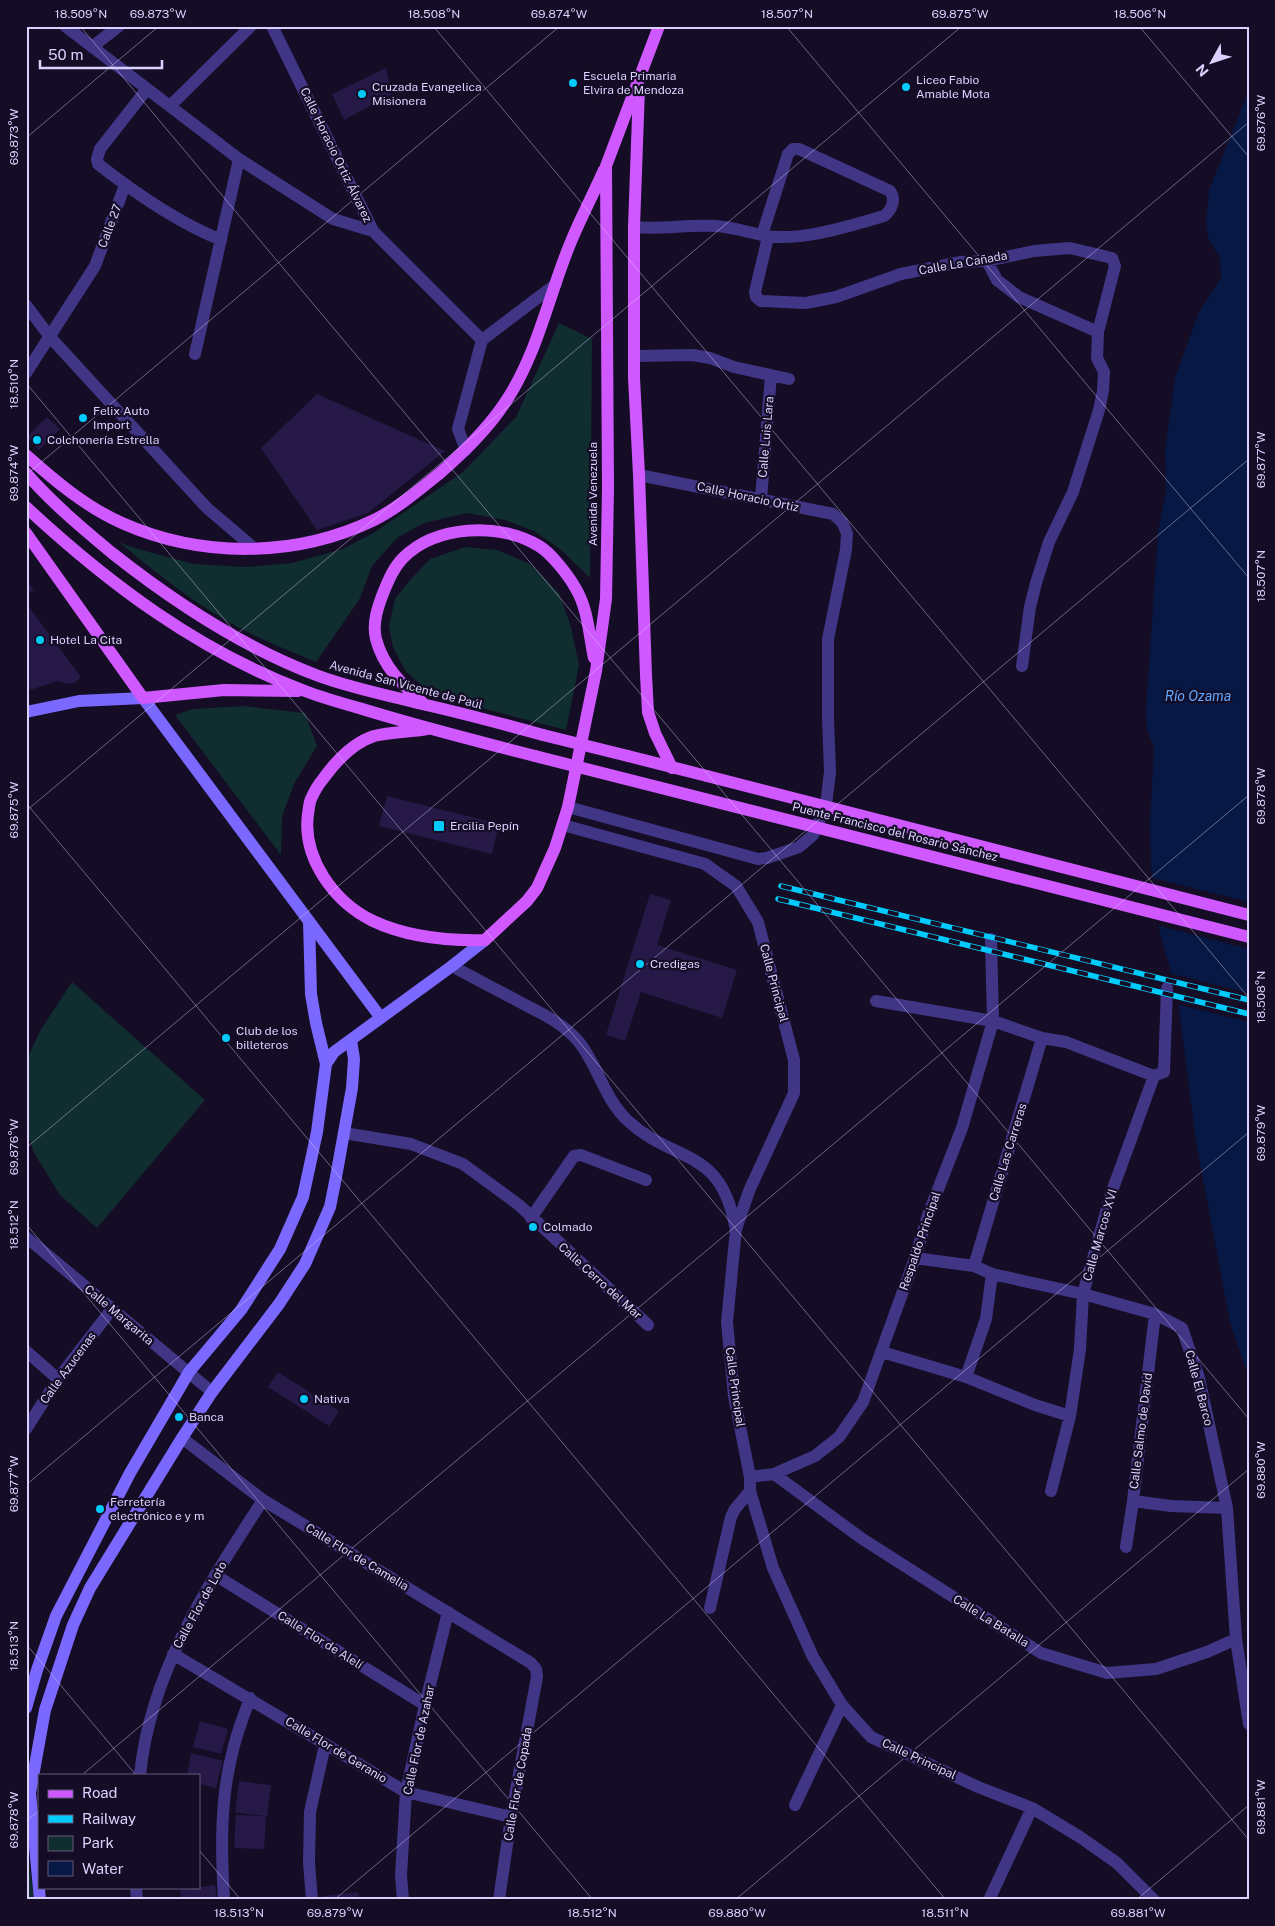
<svg xmlns="http://www.w3.org/2000/svg" width="1275" height="1926" viewBox="0 0 1275 1926" font-family="'Public Sans',sans-serif">
<style>
.green{fill:#102d2f}
.water{fill:#071844}
.pier{fill:#140d25}
.building{fill:#261847}
.lines{fill:none;stroke-linecap:round;stroke-linejoin:round}
.street{stroke:#413686;stroke-width:12}
.secondary{stroke:#7a68ff;stroke-width:12}
.primary{stroke:#d058ff;stroke-width:12}
.rail-casing{stroke:#00cbfc;stroke-width:5.5}
.rail{stroke:#140d25;stroke-width:4;stroke-dasharray:11;stroke-linecap:butt}
.primary-bridge{stroke:#d058ff;stroke-width:12}
.ticks{fill:none;stroke:#dbd1ff;stroke-width:1;stroke-opacity:0.45}
.poi-dot{fill:#00cbfc;stroke:#140d25;stroke-width:2}
.labels{text-anchor:middle;dominant-baseline:central;stroke-width:4.5;stroke-linejoin:round;paint-order:stroke}
.poi-label{font-size:12px;fill:#dbd1ff;stroke:#140d25;text-anchor:start}
.street-label{font-size:12px;fill:#dbd1ff;stroke:#140d25}
.water-label{font-size:14px;font-style:italic;fill:#5fa6ff;stroke:#140d25}
.neatline{fill:none;stroke:#dbd1ff;stroke-width:2}
.ticks-label{font-size:12px;text-anchor:middle;fill:#dbd1ff}
</style>
<rect width="100%" height="100%" fill="#140d25"/>
<path class="green" d="M559 323 592 339 590 578 560 549 534 531 505 520 467 513 424 523 398 537 372 566 359 600 316 662C292 652 268 642 245 631 199 607 158 575 119 542L134 548 194 564 246 567 292 563 343 549 375 532 463 472 516 417Z
M465 547 497 550 530 564 559 593 571 627 579 665 566 730 435 696 406 672 393 647 389 626 395 599 409 581 430 559Z
M243 706 305 713 317 746 295 782 282 816 281 855 175 715 193 709Z
M72 982 205 1100 97 1228 60 1195 34 1153 26 1129V1061L40 1031Z
M26 1842 34 1900H26Z"/>
<path class="water" d="M1249 90V1378L1230 1322 1196 1142 1177 993 1158 926 1152 890 1150 824 1154 748 1147 729 1146 711 1158 532 1166 492 1165 451 1175 378 1199 312 1221 278 1220 258 1209 240 1206 224 1209 190Z"/>
<path class="pier" d="M1149 877 1249 902V949L1156 925Z
M1169 973 1249 993V1022L1176 1004Z"/>
<path class="building" d="M386 68 392 94 344 120 332 94Z
M317 394 445 451 368 513 317 530 261 448Z
M47 417 60 429 39 450 27 437Z
M26 579 34 590 26 596Z
M26 603 81 677 76 682 69 684 58 681 30 690 26 685Z
M387 796 499 824 492 854 379 826Z
M650 894 671 900 657 945 737 970 722 1018 641 992 625 1041 606 1035Z
M278 1372 339 1411 329 1426 268 1387Z
M200 1721 228 1729 221 1754 193 1747Z
M191 1753 223 1761 216 1788 199 1784V1775H187Z
M239 1781 271 1785 267 1816H266L264 1849 234 1848 236 1815 264 1816 235 1812Z
M215 1885 217 1900H181L180 1890Z
M358 1892 359 1900H323V1896Z
M305 1897 306 1900H286V1898Z"/>
<g class="lines">
<path class="street" d="M65 26 239 159 333 219 373 231
M272 26 373 231 482 340 458 429 466 450
M92 47 119 26
M147 89 100 149 97 159 98 164C135 193 177 222 221 240
M170 106 251 26
M634 227C661 230 688 224 716 226 731 227 747 232 762 235 797 243 850 226 884 216 892 210 896 199 890 191L799 149H793L788 154 762 235
M768 237 755 292 756 297 761 301 806 303 836 297 901 274 961 262 987 261 1034 251 1070 248 1112 258 1115 266 1098 332 1097 358 1104 372 1103 391 1099 410 1073 492 1049 542 1036 583 1030 607 1022 666
M987 261 997 280 1019 297 1098 332
M26 305 50 337 207 508 255 549
M482 340 556 284
M195 354 239 159
M634 356 693 355 710 358 734 367 789 379
M26 373 95 266 125 185
M761 499 771 375
M568 807 758 859 767 858 799 847 813 835 826 805 830 772 828 718V639L846 550 847 533 842 522 833 514 639 475
M563 825 705 864 736 886 758 922 794 1060V1093L749 1191 736 1229 727 1322 734 1396 750 1477V1491L773 1568 813 1657 842 1705 871 1737 978 1787 1032 1808 1080 1837 1117 1863 1154 1900
M452 966C474 978 495 989 516 1000 540 1013 561 1021 579 1042 598 1066 604 1098 627 1120 674 1164 720 1146 735 1226
M876 1001 993 1021 1042 1038 1066 1042 1154 1076
M344 1133 411 1144 463 1164 519 1205 648 1325
M531 1218 574 1156 581 1155 646 1180
M26 1237 212 1392
M915 1258 974 1266 992 1274 1083 1294 1155 1314 1182 1328 1199 1378 1227 1508 1236 1639 1249 1724
M974 1266 1042 1038
M26 1351 58 1379
M882 1352 966 1377 1035 1405 1070 1416
M966 1377 986 1319 992 1274
M26 1429 58 1379 112 1309
M182 1438 263 1500 531 1663 536 1669 537 1677 511 1817 499 1900
M774 1474 861 1538 1041 1653 1107 1673 1156 1669 1207 1652 1236 1639
M750 1477 774 1474 815 1456 839 1437 863 1402 915 1258 928 1215 962 1128 993 1021 991 939
M1051 1491 1070 1416 1080 1349 1083 1294 1111 1194 1154 1076 1164 1072 1167 988
M1133 1501 1171 1506 1227 1508
M1126 1547 1133 1501 1155 1314
M215 1575 425 1705
M710 1608 731 1517 735 1509 750 1491
M173 1654 406 1792 511 1817
M140 1775C150 1672 208 1585 263 1500
M795 1805 842 1705
M136 1887 137 1900
M224 1900C221 1849 220 1799 233 1750 237 1732 244 1715 250 1698
M312 1900 309 1863 310 1812 325 1745
M403 1900 401 1875 406 1792 425 1705 448 1612
M989 1900 1032 1808"/>
<path class="secondary" d="M26 712 79 701 143 698 381 1018
M309 921 311 994 316 1023 326 1064
M26 1708 37 1670 56 1616 130 1473 189 1372 241 1310 280 1249 303 1197 317 1132 326 1064 334 1052 452 966 485 940
M40 1900 30 1793 45 1710 73 1625 90 1588 182 1438 212 1392 279 1304 305 1264 330 1207 336 1177 352 1088 354 1059 351 1040"/>
<path class="primary" d="M639 88 634 227V378L639 475 646 675 648 712 655 733 672 768
M26 455C55 481 86 507 122 523 201 558 295 558 374 520 398 508 419 490 440 473 465 451 490 427 508 398 538 351 549 295 570 244 580 219 593 195 604 170
M26 473C52 503 82 528 112 553 174 602 242 647 316 675 350 688 387 695 422 704 462 713 503 724 543 735
M26 507C109 584 198 651 305 691 323 698 341 703 359 708 417 726 476 741 535 756
M26 533 143 698 224 690 298 691
M422 702C402 685 383 666 376 639 372 623 378 606 384 591 389 579 394 567 403 558 436 525 499 522 539 546 551 553 569 576 576 589 588 609 589 635 594 658
M427 729C410 732 391 732 374 736 352 743 336 761 323 779 318 785 314 792 311 799 309 803 309 809 308 814 302 858 334 902 373 921 407 937 447 941 485 940L527 901 537 888 555 848 568 807 596 671 606 599 608 488 606 166 659 26
M628 756 707 776"/>
<g class="rail-casing">
<path id="rail" d="M781 886 1249 1000
M778 899 1249 1014"/>
</g>
<use href="#rail" class="rail"/>
<path class="primary-bridge" d="M543 735 628 756
M535 756 1249 937
M707 776 1249 915"/>
</g>
<path class="ticks" d="M80 26 1249 1419M433 26 1249 998M786 26 1249 578M1139 26 1249 157M26 138 159 26M26 383 1249 1840M26 475 560 26M26 803 946 1900M26 811 962 26M26 1148 1249 122M26 1224 593 1900M26 1485 1249 459M26 1644 136 1775M82 1775 1249 795M26 1821 39 1811M199 1850 241 1900M334 1900 1249 1132M735 1900 1249 1469M1136 1900 1249 1805"/>
<g class="poi-dot">
<circle cx="573" cy="83" r="5"/>
<circle cx="906" cy="87" r="5"/>
<circle cx="362" cy="94" r="5"/>
<circle cx="83" cy="418" r="5"/>
<circle cx="37" cy="440" r="5"/>
<circle cx="40" cy="640" r="5"/>
<rect x="433" y="820" width="12" height="12" rx="2.5"/>
<circle cx="640" cy="964" r="5"/>
<circle cx="226" cy="1038" r="5"/>
<circle cx="533" cy="1227" r="5"/>
<circle cx="304" cy="1399" r="5"/>
<circle cx="179" cy="1417" r="5"/>
<circle cx="100" cy="1509" r="5"/>
</g>
<g class="labels">
<g class="poi-label">
<text x="583" y="76">Escuela Primaria<tspan x="583" dy="14">Elvira de Mendoza</tspan></text>
<text x="916" y="80">Liceo Fabio<tspan x="916" dy="14">Amable Mota</tspan></text>
<text x="372" y="87">Cruzada Evangelica<tspan x="372" dy="14">Misionera</tspan></text>
<text x="93" y="411">Felix Auto<tspan x="93" dy="14">Import</tspan></text>
<text x="47" y="440">Colchonería Estrella</text>
<text x="50" y="640">Hotel La Cita</text>
<text x="450" y="826">Ercilia Pepín</text>
<text x="650" y="964">Credigas</text>
<text x="236" y="1031">Club de los<tspan x="236" dy="14">billeteros</tspan></text>
<text x="543" y="1227">Colmado</text>
<text x="314" y="1399">Nativa</text>
<text x="189" y="1417">Banca</text>
<text x="110" y="1502">Ferretería<tspan x="110" dy="14">electrónico e y m</tspan></text>
</g>
<g class="street-label">
<text transform="translate(336 155) rotate(64)">Calle Horacio Ortiz Álvarez</text>
<text transform="translate(110 226) rotate(-69)">Calle 27</text>
<text transform="translate(963 263) rotate(-10)">Calle La Cañada</text>
<text transform="translate(766 437) rotate(-85)">Calle Luis Lara</text>
<text transform="translate(593 494) rotate(-90)">Avenida Venezuela</text>
<text transform="translate(748 497) rotate(12)">Calle Horacio Ortiz</text>
<text transform="translate(406 685) rotate(15)">Avenida San Vicente de Paúl</text>
<text transform="translate(895 832) rotate(14)">Puente Francisco del Rosario Sánchez</text>
<text transform="translate(774 983) rotate(75)">Calle Principal</text>
<text transform="translate(1008 1152) rotate(-73)">Calle Las Carreras</text>
<text transform="translate(1100 1235) rotate(-74)">Calle Marcos XVI</text>
<text transform="translate(920 1241) rotate(-71)">Respaldo Principal</text>
<text transform="translate(600 1281) rotate(42)">Calle Cerro del Mar</text>
<text transform="translate(119 1315) rotate(40)">Calle Margarita</text>
<text transform="translate(68 1368) rotate(-54)">Calle Azucenas</text>
<text transform="translate(735 1387) rotate(82)">Calle Principal</text>
<text transform="translate(1199 1388) rotate(75)">Calle El Barco</text>
<text transform="translate(1141 1431) rotate(-83)">Calle Salmo de David</text>
<text transform="translate(357 1557) rotate(31)">Calle Flor de Camelia</text>
<text transform="translate(200 1605) rotate(-61)">Calle Flor de Loto</text>
<text transform="translate(991 1621) rotate(32)">Calle La Batalla</text>
<text transform="translate(320 1640) rotate(32)">Calle Flor de Alelí</text>
<text transform="translate(419 1740) rotate(-78)">Calle Flor de Azahar</text>
<text transform="translate(336 1750) rotate(31)">Calle Flor de Geranio</text>
<text transform="translate(919 1759) rotate(25)">Calle Principal</text>
<text transform="translate(518 1784) rotate(-80)">Calle Flor de Copada</text>
</g>
<g class="water-label">
<text x="1198" y="696">Río Ozama</text>
</g>
</g>
<rect width="1275" height="1926" fill="none" stroke="#140d25" stroke-width="55"/>
<rect x="38" y="1774" width="162" height="115" fill="#140d25" stroke="#645b7c"/>
<rect x="48" y="1790" width="25" height="8" fill="#d058ff" stroke="#645b7c"/>
<text x="82" y="1798" font-size="15" fill="#dbd1ff">Road</text>
<rect x="48" y="1815" width="25" height="8" fill="#00cbfc" stroke="#645b7c"/>
<text x="82" y="1824" font-size="15" fill="#dbd1ff">Railway</text>
<rect x="48" y="1836" width="25" height="15" fill="#102d2f" stroke="#645b7c"/>
<text x="82" y="1848" font-size="15" fill="#dbd1ff">Park</text>
<rect x="48" y="1861" width="25" height="15" fill="#071844" stroke="#645b7c"/>
<text x="82" y="1874" font-size="15" fill="#dbd1ff">Water</text>
<g transform="translate(1212 62) rotate(230)" stroke="#140d25" stroke-width="4" paint-order="stroke">
<path d="M0-4L9 19L0 12L-9 19Z" fill="#dbd1ff"/>
<text y="-8" font-size="14" font-weight="bold" text-anchor="middle" fill="#dbd1ff">N</text>
</g>
<path d="M40 60v8h122v-8" fill="none" stroke="#dbd1ff" stroke-width="2.5"/>
<text x="48" y="60" font-size="15" fill="#dbd1ff" stroke="#140d25" stroke-width="4" paint-order="stroke">50 m</text>
<rect x="28" y="28" width="1220" height="1870" class="neatline"/>
<g class="ticks-label">
<text x="81" y="18">18.509°N</text>
<text x="158" y="18">69.873°W</text>
<text x="434" y="18">18.508°N</text>
<text x="559" y="18">69.874°W</text>
<text x="787" y="18">18.507°N</text>
<text x="960" y="18">69.875°W</text>
<text x="1140" y="18">18.506°N</text>
<text transform="translate(1261 123) rotate(-90)" y="4">69.876°W</text>
<text transform="translate(14 137) rotate(-90)" y="4">69.873°W</text>
<text transform="translate(14 384) rotate(-90)" y="4">18.510°N</text>
<text transform="translate(1261 460) rotate(-90)" y="4">69.877°W</text>
<text transform="translate(14 473) rotate(-90)" y="4">69.874°W</text>
<text transform="translate(1261 576) rotate(-90)" y="4">18.507°N</text>
<text transform="translate(1261 796) rotate(-90)" y="4">69.878°W</text>
<text transform="translate(14 810) rotate(-90)" y="4">69.875°W</text>
<text transform="translate(1261 997) rotate(-90)" y="4">18.508°N</text>
<text transform="translate(1261 1133) rotate(-90)" y="4">69.879°W</text>
<text transform="translate(14 1147) rotate(-90)" y="4">69.876°W</text>
<text transform="translate(14 1225) rotate(-90)" y="4">18.512°N</text>
<text transform="translate(1261 1470) rotate(-90)" y="4">69.880°W</text>
<text transform="translate(14 1484) rotate(-90)" y="4">69.877°W</text>
<text transform="translate(14 1646) rotate(-90)" y="4">18.513°N</text>
<text transform="translate(1261 1807) rotate(-90)" y="4">69.881°W</text>
<text transform="translate(14 1820) rotate(-90)" y="4">69.878°W</text>
<text x="239" y="1917">18.513°N</text>
<text x="335" y="1917">69.879°W</text>
<text x="592" y="1917">18.512°N</text>
<text x="737" y="1917">69.880°W</text>
<text x="945" y="1917">18.511°N</text>
<text x="1138" y="1917">69.881°W</text>
</g>
</svg>
